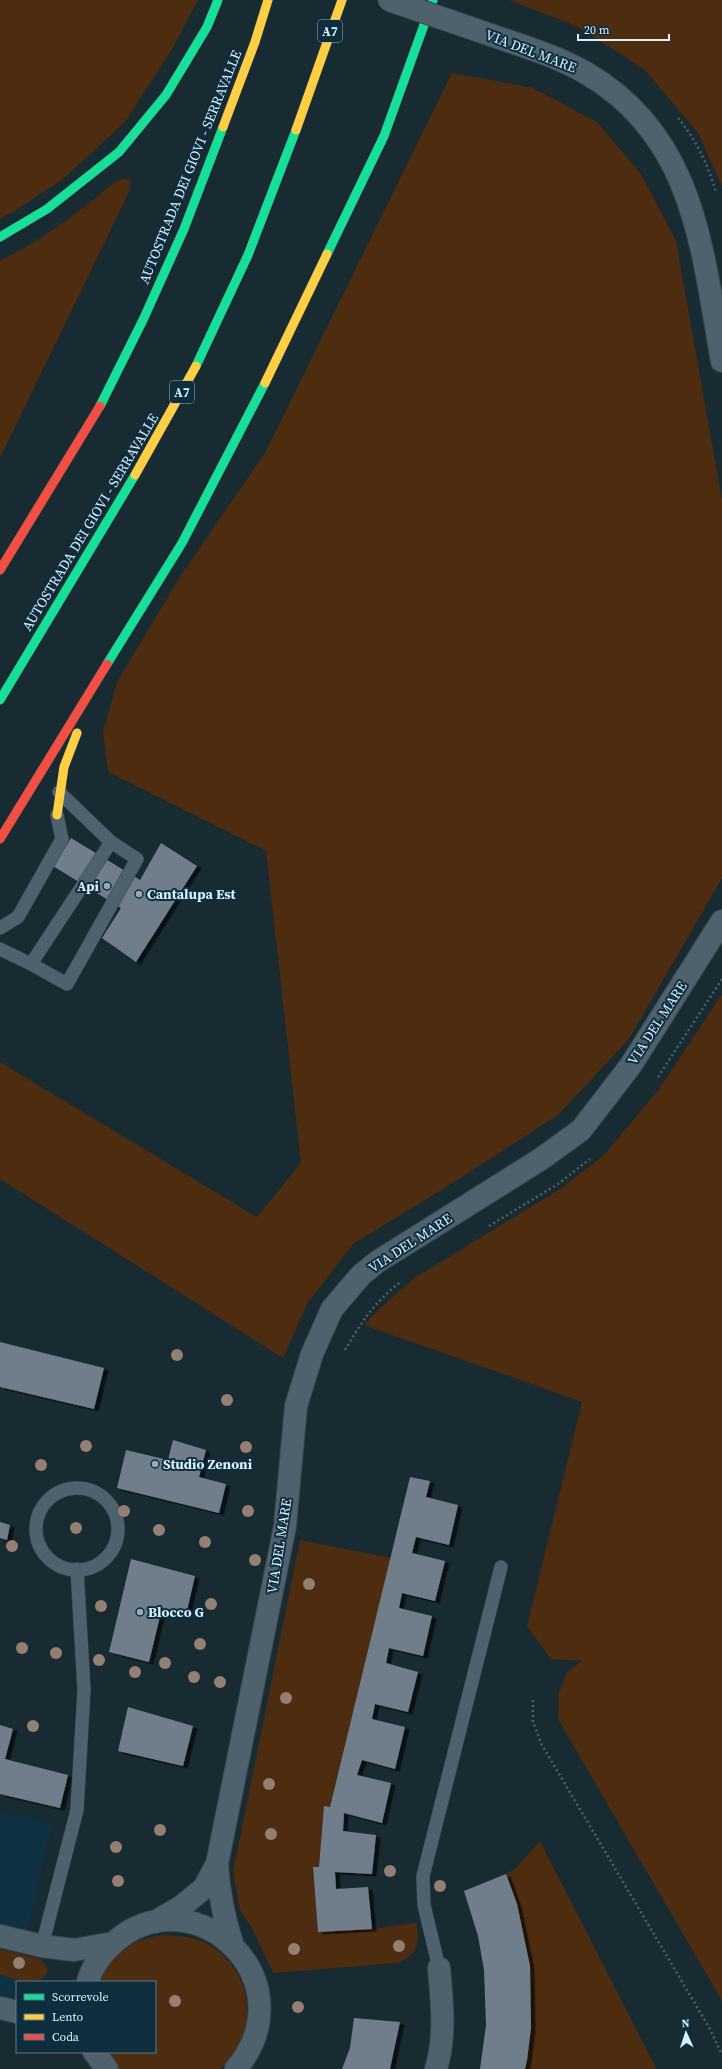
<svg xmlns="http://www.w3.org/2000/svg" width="722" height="2069" viewBox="0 0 722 2069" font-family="'Source Serif 4',serif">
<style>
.built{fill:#0e3242}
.green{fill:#4e2c0f}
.building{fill:#6f7e8b;filter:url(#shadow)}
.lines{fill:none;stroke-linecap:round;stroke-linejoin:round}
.lane-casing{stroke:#39474e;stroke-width:14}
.street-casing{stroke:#39474e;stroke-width:24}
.fast-casing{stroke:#39474e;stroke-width:10}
.slow-casing{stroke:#39474e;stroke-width:10}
.jam-casing{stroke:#39474e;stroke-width:10}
.path{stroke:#4f6068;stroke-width:2.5;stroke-dasharray:2 3;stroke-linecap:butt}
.lane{stroke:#4e616c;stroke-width:13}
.street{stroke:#4e616c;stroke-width:22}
.fast{stroke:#16e098;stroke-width:9}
.slow{stroke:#ffcf43;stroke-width:9}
.jam{stroke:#f24e42;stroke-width:9}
.street-bridge-casing{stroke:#39474e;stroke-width:24;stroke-linecap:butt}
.street-bridge{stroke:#4e616c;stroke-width:22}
.tree{fill:#948072}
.poi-dot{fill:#95aab7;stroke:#0e2d3d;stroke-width:1.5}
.labels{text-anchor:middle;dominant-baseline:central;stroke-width:4;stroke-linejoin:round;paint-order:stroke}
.shield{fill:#0e2d3d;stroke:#9bb5c4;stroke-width:1}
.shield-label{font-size:13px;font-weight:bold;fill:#d8effe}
.street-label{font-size:14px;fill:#d8effe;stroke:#0e2d3d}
.poi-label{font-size:14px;font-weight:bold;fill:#d8effe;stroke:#0e2d3d;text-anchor:start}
</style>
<defs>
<filter id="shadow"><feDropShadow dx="4.5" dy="2.5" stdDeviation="0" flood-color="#0009"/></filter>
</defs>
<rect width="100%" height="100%" fill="#182a32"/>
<path class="built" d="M0 1811 52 1824 28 1929 19 1982H17L13 2011 0 2008Z"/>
<path class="green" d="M0 0H198L174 46 125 122 63 179 13 212 0 219Z
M509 0H722V186L698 133 644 69 576 26Z
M452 73 533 88 597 122 641 174 676 241 722 500V878L629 1039 558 1115 443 1189 353 1244 307 1304 283 1358 0 1179V1062L257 1217 301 1163 266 851 108 772 103 732 117 682 181 575 265 453Z
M124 179 130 180 131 185 129 192 0 458V261C43 240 79 212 116 181Z
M722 994V2001L558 1719 559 1693 567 1672 582 1661 551 1659 527 1626 582 1402 364 1325 379 1309 416 1277 560 1189 604 1155 659 1089Z
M300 1540 391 1558 330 1807 324 1806 319 1867 313 1868 318 1932 372 1929 416 1923C421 1943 417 1956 396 1963L273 1973 252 1928 240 1910 233 1872Z
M540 1841 654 2064 656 2069H525C539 2002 529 1937 506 1874L515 1869Z
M163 1935C180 1936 199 1937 213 1947 256 1977 258 2034 221 2069H118L105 2052H155V1982H100C105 1965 122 1948 138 1941 146 1938 155 1937 163 1935Z
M0 1949 40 1959 45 1964 48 1971C39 1990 15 1978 0 1975Z"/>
<path class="building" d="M71 838 140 880 161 843 197 866 136 962 102 938 121 908 53 866Z
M0 1342 104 1368 94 1409 0 1387Z
M173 1440 206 1450 199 1477 226 1484 219 1513 117 1488 126 1450 168 1460Z
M410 1477 430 1481 426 1497 458 1505 449 1545 416 1537 412 1553 445 1561 435 1601 402 1593 399 1608 432 1616 423 1656 389 1648 386 1663 418 1672 408 1712 375 1704 372 1719 405 1727 395 1769 362 1760 357 1775 391 1783 382 1823 344 1813 343 1831 376 1835 372 1874 335 1872 336 1889 368 1887 372 1929 318 1932 313 1867H319L324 1806 330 1807Z
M0 1522 10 1525 7 1540 0 1538Z
M131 1559 195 1576 186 1615 162 1608 149 1662 109 1652Z
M128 1707 193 1726 183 1766 118 1751Z
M0 1725 13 1729 5 1759 68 1775 60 1808 0 1794Z
M506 1874 517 1904 530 1966 531 2028 527 2060 525 2069H480L486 2025 484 1970 478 1936 464 1891Z
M354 2018 400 2022 390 2069H342L350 2048Z"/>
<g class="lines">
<g class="lane-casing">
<path id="lane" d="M0 928 18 917 62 839 57 815
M0 949 31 964 111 842 59 792
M31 964 67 984 137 859 111 842
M36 1529a41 41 0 1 1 82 0a41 41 0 1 1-82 0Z
M42 1946 77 1810 84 1690 77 1569
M439 1968 424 1905 423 1876 501 1567"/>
</g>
<g class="street-casing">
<path id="street" d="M485 33C519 45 555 55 586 73 695 136 702 250 722 361
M155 1922 182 1906 204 1888 217 1864
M0 1936 42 1946 74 1950 113 1943
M233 1946C223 1917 219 1894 217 1864L285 1526 296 1406 312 1354 332 1309 361 1275 377 1262 541 1159 581 1130 631 1065 722 921
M88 1982C92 1965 104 1951 117 1940 196 1875 309 1981 236 2069
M0 2008 17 2012
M94 2052 107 2069
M436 2069C446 2036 442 2002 439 1968"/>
</g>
<g class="fast-casing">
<path id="fast" d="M0 237 47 209 119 152 166 95 207 27 218 0
M327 254 384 136 433 0
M196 366 248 255 296 130
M100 406 143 320 184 229 223 127
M107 664 182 543 265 383
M0 700 135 475"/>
</g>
<g class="slow-casing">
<path id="slow" d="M223 127 255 42 268 0
M296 130 342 0
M265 383 327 254
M135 475 196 366
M57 815 64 767 77 733"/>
</g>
<g class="jam-casing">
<path id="jam" d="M0 570 100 406
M0 839 107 664"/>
</g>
<path class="path" d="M678 118C696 139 709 167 716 193
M658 1077 722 979
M489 1226 558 1184 590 1159
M345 1350C362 1321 373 1304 400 1282
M533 1700V1722L542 1745 710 2029 722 2055"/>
<use href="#lane" class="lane"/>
<use href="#street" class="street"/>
<use href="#fast" class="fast"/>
<use href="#slow" class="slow"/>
<use href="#jam" class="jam"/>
<g class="street-bridge-casing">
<path id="street-bridge" d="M389 0 485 33"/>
</g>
<use href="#street-bridge" class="street-bridge"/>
</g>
<g class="tree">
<circle cx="177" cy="1355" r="6"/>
<circle cx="227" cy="1400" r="6"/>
<circle cx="86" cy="1446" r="6"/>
<circle cx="246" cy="1447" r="6"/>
<circle cx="41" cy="1465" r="6"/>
<circle cx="124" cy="1511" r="6"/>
<circle cx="248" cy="1511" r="6"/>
<circle cx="76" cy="1528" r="6"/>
<circle cx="159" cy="1530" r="6"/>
<circle cx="205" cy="1542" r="6"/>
<circle cx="12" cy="1546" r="6"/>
<circle cx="255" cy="1560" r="6"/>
<circle cx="309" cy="1584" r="6"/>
<circle cx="211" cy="1604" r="6"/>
<circle cx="101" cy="1606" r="6"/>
<circle cx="200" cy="1644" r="6"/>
<circle cx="22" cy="1648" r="6"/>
<circle cx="56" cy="1653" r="6"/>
<circle cx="99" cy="1660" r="6"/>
<circle cx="165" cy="1663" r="6"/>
<circle cx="135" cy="1672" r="6"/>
<circle cx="194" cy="1677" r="6"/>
<circle cx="220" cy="1682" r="6"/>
<circle cx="286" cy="1698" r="6"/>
<circle cx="33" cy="1726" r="6"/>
<circle cx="269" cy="1784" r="6"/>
<circle cx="160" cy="1830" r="6"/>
<circle cx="271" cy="1834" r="6"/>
<circle cx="116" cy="1847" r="6"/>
<circle cx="390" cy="1871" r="6"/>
<circle cx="118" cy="1881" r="6"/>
<circle cx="440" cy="1886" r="6"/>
<circle cx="399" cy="1946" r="6"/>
<circle cx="294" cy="1949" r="6"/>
<circle cx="19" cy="1963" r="6"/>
<circle cx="175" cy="2001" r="6"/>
<circle cx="298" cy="2007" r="6"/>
</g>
<g class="poi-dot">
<circle cx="107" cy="886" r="4"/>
<circle cx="139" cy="894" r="4"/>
<circle cx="155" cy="1464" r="4"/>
<circle cx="140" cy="1612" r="4"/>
</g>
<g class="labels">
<g class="shield">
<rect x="318" y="20" width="24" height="22" rx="3"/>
<rect x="170" y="381" width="24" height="22" rx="3"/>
</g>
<g class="shield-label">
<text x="330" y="31">A7</text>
<text x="182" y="392">A7</text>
</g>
<g class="street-label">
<text transform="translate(531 51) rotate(21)">VIA DEL MARE</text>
<text transform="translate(190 167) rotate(-68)">AUTOSTRADA DEI GIOVI - SERRAVALLE</text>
<text transform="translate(90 522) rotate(-59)">AUTOSTRADA DEI GIOVI - SERRAVALLE</text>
<text transform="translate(657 1023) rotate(-57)">VIA DEL MARE</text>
<text transform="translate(410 1243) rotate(-33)">VIA DEL MARE</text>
<text transform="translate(279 1546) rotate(-81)">VIA DEL MARE</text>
</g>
<g class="poi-label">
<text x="99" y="886" text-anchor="end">Api</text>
<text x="147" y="894">Cantalupa Est</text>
<text x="163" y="1464">Studio Zenoni</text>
<text x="148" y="1612">Blocco G</text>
</g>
</g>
<rect x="16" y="1981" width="140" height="72" fill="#0e2d3d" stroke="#5f7b8a"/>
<rect x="24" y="1994" width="20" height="6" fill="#16e098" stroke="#5f7b8a"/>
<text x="52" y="2001" font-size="12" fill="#d8effe">Scorrevole</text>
<rect x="24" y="2014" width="20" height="6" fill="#ffcf43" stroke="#5f7b8a"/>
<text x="52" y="2021" font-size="12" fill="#d8effe">Lento</text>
<rect x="24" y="2034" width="20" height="6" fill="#f24e42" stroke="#5f7b8a"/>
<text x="52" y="2041" font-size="12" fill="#d8effe">Coda</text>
<g transform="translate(686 2033) rotate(357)" stroke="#0e2d3d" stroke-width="3" paint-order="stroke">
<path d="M0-3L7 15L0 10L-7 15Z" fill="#d8effe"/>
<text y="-6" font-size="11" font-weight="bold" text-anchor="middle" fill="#d8effe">N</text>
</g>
<path d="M578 34v6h91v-6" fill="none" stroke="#d8effe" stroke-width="2"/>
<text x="584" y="34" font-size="12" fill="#d8effe" stroke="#0e2d3d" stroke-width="3" paint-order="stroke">20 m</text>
</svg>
